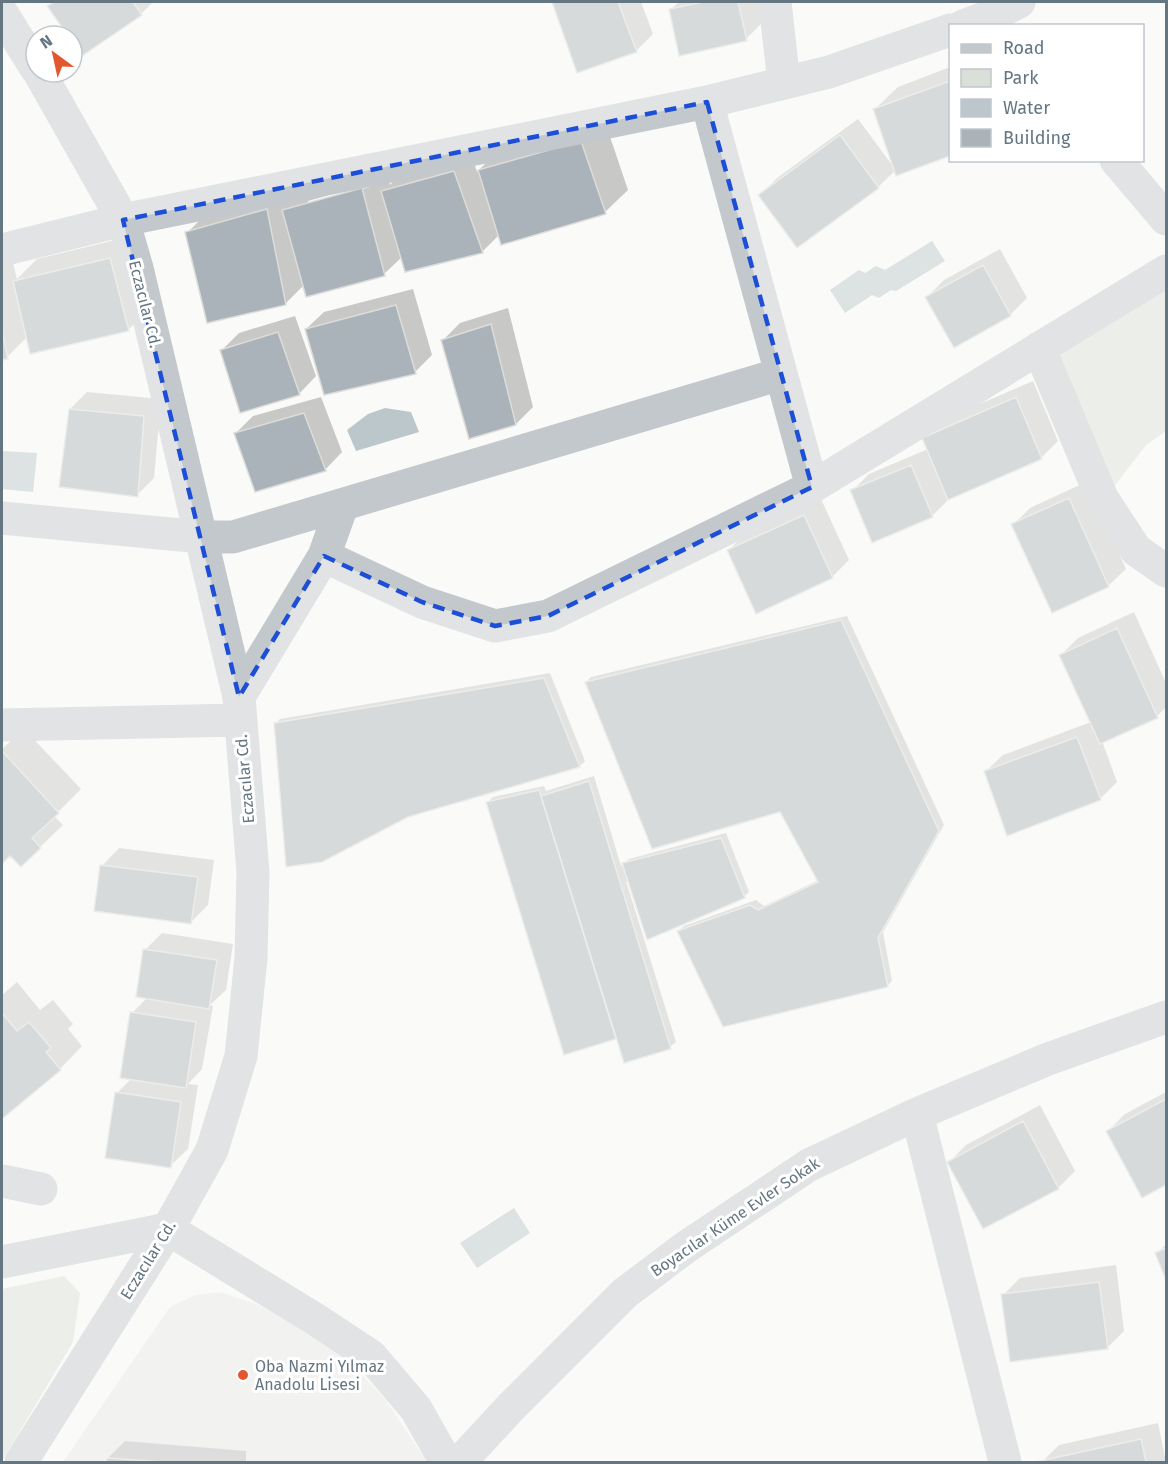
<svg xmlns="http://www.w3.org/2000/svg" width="1168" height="1464" viewBox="0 0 1168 1464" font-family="'Fira Sans',sans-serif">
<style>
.built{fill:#e8e9e9}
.green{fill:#dadfd7}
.water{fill:#bbc7cb}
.shadow{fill:#0003;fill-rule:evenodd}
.building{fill:#aab3b9;stroke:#dcdcda;stroke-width:1.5}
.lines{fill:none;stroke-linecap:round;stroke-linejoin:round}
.minor{stroke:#c3c8cc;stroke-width:33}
.marked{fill:none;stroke:#1d4ed8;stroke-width:4.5;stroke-dasharray:12 8;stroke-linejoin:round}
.poi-dot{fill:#e4572e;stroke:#fff;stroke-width:2}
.labels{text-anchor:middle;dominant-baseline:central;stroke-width:6;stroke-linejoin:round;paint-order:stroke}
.street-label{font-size:16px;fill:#657683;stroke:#fff}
.poi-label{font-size:16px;fill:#657683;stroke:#fff;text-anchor:start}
</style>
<rect width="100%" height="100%" fill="#fafaf8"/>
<path class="built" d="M220 1292 256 1304 306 1327 339 1351 385 1399 427 1462H63L170 1307 195 1295Z"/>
<path class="green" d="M1166 278V431L1146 445 1109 493 1048 350Z
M64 1276 80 1293 73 1342 4 1458H2V1289Z"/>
<path class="water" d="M932 241 945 261 896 291 891 290 879 298 872 295 845 313 830 290 859 270 865 273 876 266 885 270Z
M385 408 411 412 419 432 356 451 347 430 368 414Z
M2 451 37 453 33 492 2 489Z
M514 1208 530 1233 477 1268 460 1243Z"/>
<path class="shadow" d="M54 2H153L141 14 72 38 49 6Z
M553 2H641L653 34 636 51 578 71Z
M679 2H759L763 22 746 39 670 10Z
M950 67V154L897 174 896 170 878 187 760 195 777 178 858 119 895 169 875 109 898 87Z
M604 119 628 190 605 212 499 235 482 252 402 257 384 274 304 285 285 304 187 233 210 210 385 166 390 185 400 174 471 154 477 172 502 147ZM369 184 370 187 308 204V201Z
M132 236 151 307 128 330 28 336 7 357 2 358V266L13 263 17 279 37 259Z
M1000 249 1027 298 1010 315 927 297 944 280Z
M413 289 432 355 415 372 306 329 324 312Z
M508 308 533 407 516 424 443 340 460 323Z
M295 316 316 376 299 394 222 350 239 333Z
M1033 381 1058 441 1041 458 949 499 932 516 852 491 869 474 928 449 923 438 940 421Z
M87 392 161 399 154 478 137 495 70 409Z
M321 397 342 452 325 470 236 433 253 416Z
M1086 482 1126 569 1108 586 1052 611 1013 525 1030 508Z
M821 499 849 560 832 577 729 550 746 533Z
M1134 612 1166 683V707L1157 716 1102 741 1117 782 1100 799 985 772 1003 755 1091 722 1061 655 1078 638Z
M847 616 944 825 883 932 892 981 887 986 679 931 684 926 756 900 764 906 819 880 781 810 586 682 591 677Z
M550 673 585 761 580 766 407 816 275 724 280 719Z
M24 729 81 789 54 816 63 825 40 847 10 854 2 862V749Z
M594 776 621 866 629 859 726 833 749 892 744 897 626 881 676 1042 670 1047 617 1037 565 1053 488 802 493 797 544 786 546 791Z
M119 848 214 860 208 905 191 922 102 866Z
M162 933 233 944 226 990 210 1005 213 1006 202 1069 188 1084 198 1085 188 1149 170 1166 117 1093 132 1078V1013L147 998 145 950Z
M17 982 40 1010 53 1000 73 1024 68 1029 82 1046 60 1069 2 1117V995Z
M1166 1092V1183L1142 1196 1108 1131 1125 1114Z
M1040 1105 1075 1171 1058 1188 949 1162 966 1145Z
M1166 1244V1276L1157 1254Z
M1116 1265 1124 1331 1107 1348 1003 1295 1020 1278Z
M1158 1423 1166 1462H1042L1059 1445Z
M125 1441 246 1451V1462H108V1458Z"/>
<path class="building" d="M54 2H133L142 15 82 56 72 41V36H68L47 6Z
M552 2H618L637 52 577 73Z
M703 2H738L747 41 679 56 669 9Z
M950 81V156L896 176 873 109Z
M840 135 879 188 797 248 758 195Z
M581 141 606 214 501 245 478 170Z
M454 171 483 253 405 272 381 191Z
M362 188 385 276 306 297 282 210Z
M267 209 286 305 207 323 185 232Z
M110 258 129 331 30 354 13 281Z
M983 265 1011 316 954 348 925 297Z
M396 305 416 374 324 395 305 329Z
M491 324 516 425 469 439 441 340Z
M2 331 8 359 2 360Z
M278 332 300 395 240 413 220 350Z
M1016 397 1042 459 948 500 922 438Z
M69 409 144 416 138 497 59 487Z
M304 413 326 471 255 492 234 433Z
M911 465 933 517 872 543 850 490Z
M1069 498 1109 587 1052 613 1011 524Z
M804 515 833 578 756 614 727 550Z
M841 620 939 831 878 938 888 987 723 1027 677 931 750 905 758 910 818 882 780 812 652 849 585 682Z
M1117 628 1158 718 1100 744 1059 655Z
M544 678 580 767 408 817 322 862 286 867 274 723Z
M1077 737 1101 800 1007 836 984 771Z
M2 751 59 813 32 838 41 848 21 867 10 856 2 864Z
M589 781 671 1049 624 1063 541 796Z
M539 790 616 1039 564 1055 486 802Z
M721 838 745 898 647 940 622 863Z
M100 865 198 877 191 924 94 911Z
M143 949 217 960 209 1009 136 997Z
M130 1012 196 1022 186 1088 120 1078Z
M2 1013 17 1031 29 1022 51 1048 46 1052 61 1070 2 1119Z
M115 1092 181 1102 171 1168 105 1158Z
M1166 1099V1185L1142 1198 1106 1131Z
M1023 1121 1059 1189 983 1229 947 1162Z
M1166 1248V1280L1155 1253Z
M1099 1282 1108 1349 1010 1362 1001 1294Z
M1141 1439 1146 1462H1041L1040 1461Z
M107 1458 164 1462H106Z"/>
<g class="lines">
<path class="minor" d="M775 2 784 83
M3 15 36 68
M963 26 993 15 1019 2
M707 102 812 487
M1116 160 1166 219
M2 250 123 220 707 102 829 72 950 30
M1039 348 1102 498 1136 550 1166 571
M2 518 202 537H233L781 374
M324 556 422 602 495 626 548 616 812 487 1166 271
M239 697 324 556 342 506
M2 725 240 720
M917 1114 1005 1462
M2 1181 41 1189
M2 1262 168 1229 315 1319 371 1356 416 1409 446 1462
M21 1462 168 1229 212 1150 241 1056 251 958 253 872 239 697 137 268 123 220 39 72
M460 1462 511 1407 625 1293 686 1247 809 1165 917 1114 1048 1059 1166 1017"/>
</g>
<path d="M0 0H1168V1464H0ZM707 102 812 487 548 616 495 626 422 602 324 556 239 697 123 220Z" fill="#fafaf8" fill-opacity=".55" fill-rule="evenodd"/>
<path class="marked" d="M707 102 812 487 548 616 495 626 422 602 324 556 239 697 123 220Z"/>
<circle class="poi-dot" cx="243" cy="1375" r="6"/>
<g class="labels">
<g class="street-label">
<text transform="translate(145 304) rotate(76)">Eczacılar Cd.</text>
<text transform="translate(245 779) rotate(-95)">Eczacılar Cd.</text>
<text transform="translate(735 1217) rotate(-34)">Boyacılar Küme Evler Sokak</text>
<text transform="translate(148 1260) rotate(-58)">Eczacılar Cd.</text>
</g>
<g class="poi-label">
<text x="255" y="1366">Oba Nazmi Yılmaz<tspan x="255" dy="18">Anadolu Lisesi</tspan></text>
</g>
</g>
<rect width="1168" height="1464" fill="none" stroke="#657683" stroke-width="6"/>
<rect x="949" y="24" width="195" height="138" fill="#ffffff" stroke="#c1c8cd" stroke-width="1.5"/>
<rect x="961" y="44" width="30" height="9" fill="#c3c8cc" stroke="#c1c8cd" stroke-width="1.5"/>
<text x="1003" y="54" font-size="18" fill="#657683">Road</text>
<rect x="961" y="69" width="30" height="18" fill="#dadfd7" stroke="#c1c8cd" stroke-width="1.5"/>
<text x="1003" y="84" font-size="18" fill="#657683">Park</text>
<rect x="961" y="99" width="30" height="18" fill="#bbc7cb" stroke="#c1c8cd" stroke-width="1.5"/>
<text x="1003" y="114" font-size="18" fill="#657683">Water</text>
<rect x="961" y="129" width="30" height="18" fill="#aab3b9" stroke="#c1c8cd" stroke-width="1.5"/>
<text x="1003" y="144" font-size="18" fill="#657683">Building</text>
<g transform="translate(54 54) rotate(327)"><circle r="28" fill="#ffffff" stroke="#c1c8cd" stroke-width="1.5"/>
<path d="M0-4.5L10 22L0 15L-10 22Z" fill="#e4572e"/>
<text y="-9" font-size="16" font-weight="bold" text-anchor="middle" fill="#657683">N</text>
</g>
</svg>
